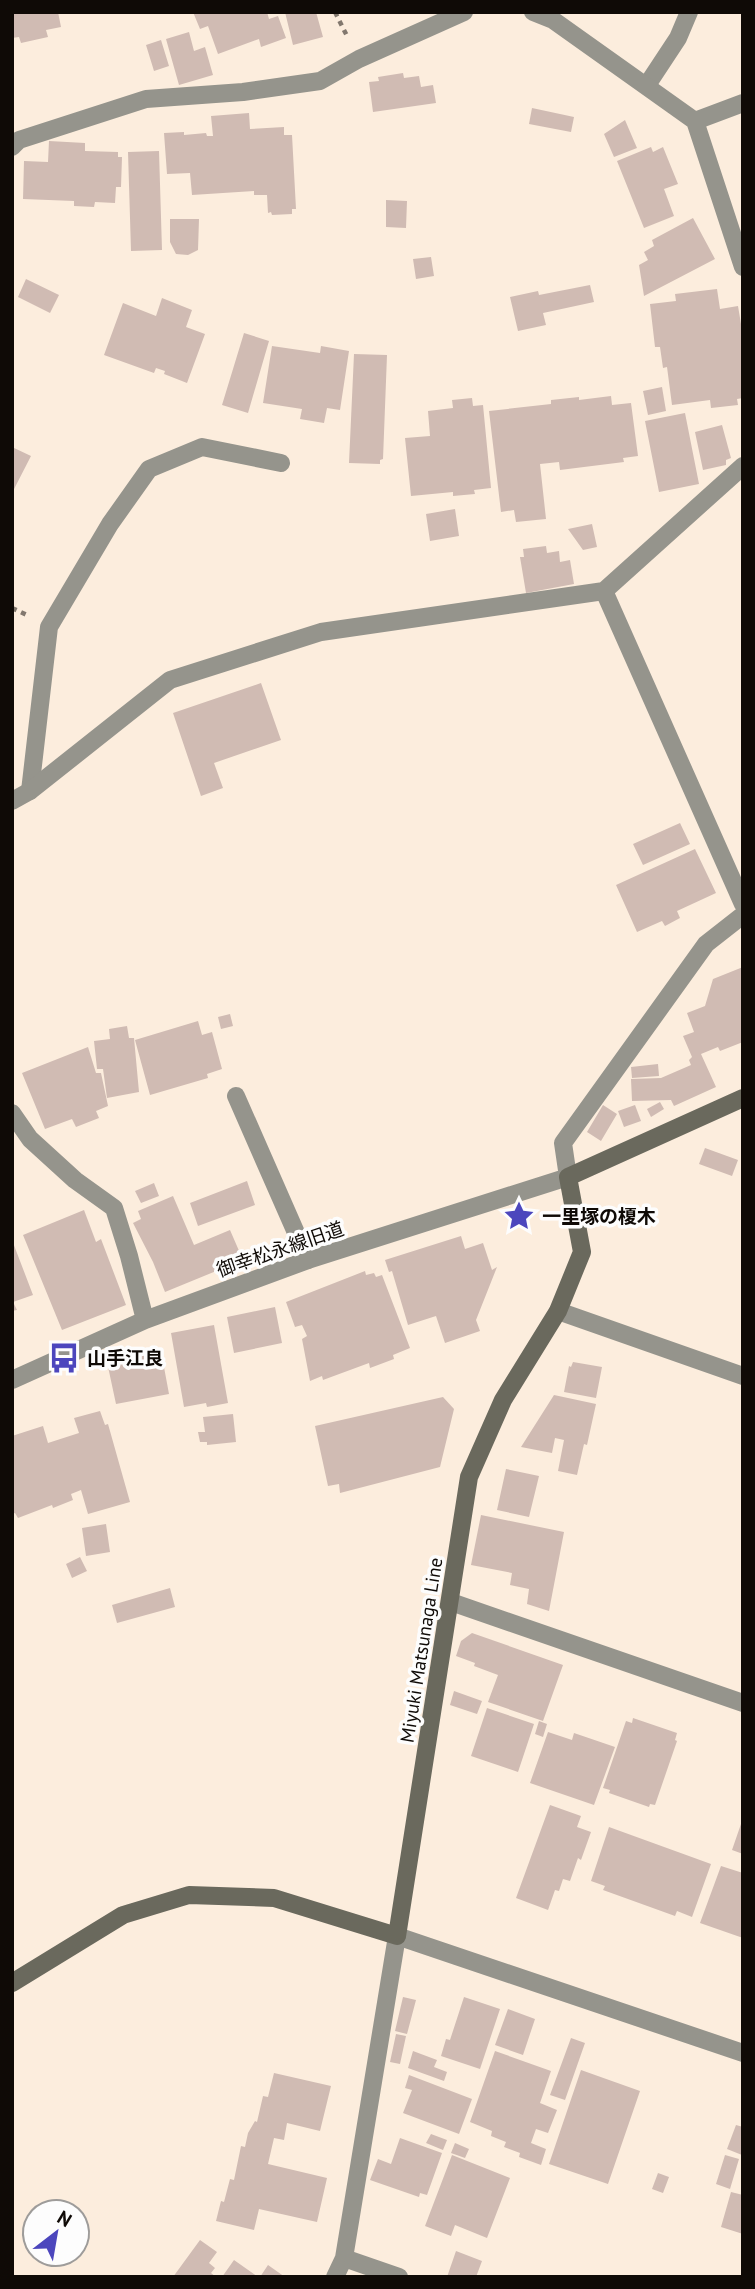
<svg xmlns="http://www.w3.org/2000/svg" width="755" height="2289" viewBox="0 0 755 2289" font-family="'PT Sans','Noto Sans JP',sans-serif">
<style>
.building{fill:#d0bbb3}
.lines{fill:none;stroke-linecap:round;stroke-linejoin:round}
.path{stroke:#82786e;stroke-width:4.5;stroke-dasharray:5 5;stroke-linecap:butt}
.service{stroke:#95948c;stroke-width:18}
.minor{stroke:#95948c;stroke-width:18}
.tertiary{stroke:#95948c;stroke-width:18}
.secondary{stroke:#6a695d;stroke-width:18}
.labels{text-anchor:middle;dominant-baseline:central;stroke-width:7;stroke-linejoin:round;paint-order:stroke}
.poi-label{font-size:19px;font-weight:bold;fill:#0f0a06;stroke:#fdfdfd;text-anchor:start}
.street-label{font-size:19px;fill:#0f0a06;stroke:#fdfdfd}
</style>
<rect width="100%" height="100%" fill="#fceddd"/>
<path class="building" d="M12 12H58L61 27 46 30 48 37 21 43 19 37 12 38Z
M193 12H267L269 19 278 16 286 38 261 47 259 39 218 54 208 26 200 29Z
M285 12H316L323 37 293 45Z
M189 32 194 51 205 47 213 75 179 85 166 39Z
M161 40 169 66 154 71 146 45Z
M403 73 404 78 419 76 421 87 433 85 436 103 373 112 369 82 379 81 378 77Z
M532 108 574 117 571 132 529 124Z
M249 113 250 129 284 127V135H292L296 209H292V214L272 215 271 212 268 213 267 195H254V191L192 195 190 173 167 174 164 133 184 132V135L206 133 207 136H213L211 116Z
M625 120 637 148 614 157 604 134Z
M49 141 85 143V151L118 152V157H122L121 187H116L115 203 95 202 94 207 74 206V201L23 199 24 161 48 162Z
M651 147 653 152 663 147 678 184 664 189 674 216 644 228 617 161Z
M159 151 162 250 131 251 128 152Z
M386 200 407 201 406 228 386 227Z
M693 218 715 259 644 296 639 265 648 260 644 252 654 246 652 240Z
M170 219H199L198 250 188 255 176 254 170 242Z
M431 257 434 276 416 279 413 259Z
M26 279 59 295 50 313 18 297Z
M590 285 594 302 543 313 546 325 518 331 510 297 538 291 539 295Z
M717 289 720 309 738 306 743 336V398L737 399 738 405 711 408 710 400 672 405 667 367 663 368 660 347H655L650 304 676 301 675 294Z
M162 298 192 310 186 327 205 334 187 383 164 374 165 371 156 368 154 373 104 355 123 303 156 316Z
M244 333 269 341 248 413 222 405Z
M272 346 320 353 321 346 349 351 340 410 327 408 324 423 300 419 302 409 263 403Z
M354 354 387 355 383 459 380 460V464L349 463Z
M662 387 666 411 648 415 643 391Z
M611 396 612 405 631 403 638 456 623 458 624 462 560 470 559 462 540 464 546 519 516 522 514 510 501 512 489 411 551 404V400L579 397V400Z
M472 398 473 406 483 405 491 488 474 490 475 494 453 496V492L411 496 405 438 430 436 428 411 453 408 452 400Z
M685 413 699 484 659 492 645 421Z
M722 425 731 458 726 460V465L703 470 695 432Z
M12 447 31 456 12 493Z
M455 509 459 536 430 541 426 514Z
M592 524 597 547 583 550 568 529Z
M546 546 547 553 559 551 560 562 570 560 574 584 526 593 520 557H524L523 549Z
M261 683 281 740 214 763 223 788 201 796 173 713Z
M680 823 690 844 643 865 633 844Z
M695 849 716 893 677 911 680 918 665 926 662 921 637 932 616 885Z
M743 967V1042L720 1051 718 1047 701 1054 716 1087 674 1106 671 1100 632 1101 631 1079 661 1078 691 1065 689 1060 692 1057 683 1036 694 1032 687 1013 705 1006 713 979Z
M230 1014 233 1026 221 1029 218 1017Z
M198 1021 202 1035 212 1032 222 1069 207 1074 208 1078 150 1095 135 1040Z
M127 1026 129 1038H134L139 1092 107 1098 103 1069H97L94 1041 110 1039 109 1029Z
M88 1047 96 1073H101L108 1106 96 1111 99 1118 76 1127 72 1119 45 1129 22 1073Z
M658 1064 659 1076 632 1078 631 1067Z
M660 1102 664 1109 651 1117 647 1109Z
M603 1105 617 1114 601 1141 587 1132Z
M635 1105 641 1121 624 1127 618 1111Z
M705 1148 738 1160 732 1176 699 1164Z
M247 1181 255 1205 198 1226 190 1203Z
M154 1183 159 1196 141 1203 135 1191Z
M173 1196 194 1245 230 1230 243 1260 165 1292 153 1262 133 1223 141 1219 138 1211Z
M84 1210 96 1242 101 1239 126 1305 62 1330 23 1235Z
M461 1236 465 1249 483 1243 492 1270 497 1267 476 1320 480 1331 445 1343 436 1316 408 1325 392 1271 389 1272 385 1260Z
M12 1240 33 1295 13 1302 17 1310 12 1311Z
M365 1271 366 1275 374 1273 376 1277 382 1275 410 1348 393 1355 394 1359 370 1368 369 1363 323 1380 322 1376 310 1381 302 1339 307 1336 302 1325 295 1327 286 1302Z
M275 1307 282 1343 234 1353 227 1317Z
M214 1325 228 1403 207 1407 206 1403 184 1407 171 1333Z
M161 1351 169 1394 116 1404 107 1362Z
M573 1362 602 1367 596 1398 564 1392 569 1366 571 1367Z
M554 1395 596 1404 587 1445 584 1444 577 1475 558 1471 564 1440 555 1438 552 1453 521 1447Z
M443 1397 454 1409 440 1467 340 1493 339 1484 328 1486 315 1426Z
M100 1411 105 1425 108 1424 130 1502 88 1514 81 1490 71 1494 73 1500 53 1508 52 1505 18 1518 15 1513 12 1514V1436L43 1426 48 1443 79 1433 74 1418Z
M233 1414 236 1442 207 1445V1442H200L198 1432H205L203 1417Z
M506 1469 539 1476 529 1517 497 1510Z
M481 1515 564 1532 549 1611 527 1604 529 1589 510 1585 512 1573 471 1565Z
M106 1524 110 1552 86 1556 82 1528Z
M80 1557 87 1571 72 1578 66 1564Z
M170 1588 175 1607 117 1623 112 1605Z
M472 1633 563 1665 543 1721 488 1702 498 1675 474 1666 475 1663 456 1656 461 1641Z
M454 1691 482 1701 477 1714 450 1705Z
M487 1708 534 1724 518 1772 471 1756Z
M633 1718 677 1733 675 1740 677 1741 655 1805 650 1804 649 1807 609 1793 610 1790 603 1788 626 1721 632 1723Z
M539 1721 547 1724 543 1737 535 1734Z
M548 1732 572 1740 574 1733 615 1747 594 1805 530 1783Z
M550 1805 581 1816 577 1827 591 1832 581 1860 578 1858 570 1881 563 1879 559 1891 555 1890 548 1910 516 1898Z
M742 1821H743V1854L732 1850Z
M609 1827 711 1864 692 1917 677 1911 675 1916 603 1890 605 1886 591 1881Z
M721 1866 743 1873V1938L700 1923Z
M403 1997 416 2000 407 2034 395 2031Z
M464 1997 500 2009 480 2069 441 2056 446 2039 450 2040Z
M508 2009 535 2019 523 2055 495 2045Z
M396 2034 406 2036 400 2064 390 2062Z
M571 2038 585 2043 565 2100 550 2095Z
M413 2051 437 2060 434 2067 447 2072 444 2081 408 2068Z
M495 2051 551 2071 540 2103 557 2110 548 2133 536 2129 531 2143 546 2149 541 2165 519 2157 520 2153 504 2147 506 2142 491 2136 492 2131 470 2122Z
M581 2070 640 2091 608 2184 549 2164Z
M274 2073 331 2086 320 2131 287 2123 284 2140 274 2138 268 2164 327 2178 317 2222 259 2209 254 2230 216 2221 221 2201 224 2202 230 2179 234 2180 241 2146 245 2147 248 2133 255 2121 257 2122 263 2096 268 2097Z
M409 2075 472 2099 459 2134 403 2113 412 2090 405 2088Z
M736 2125 743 2127 742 2155 727 2149Z
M431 2134 447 2140 443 2150 426 2143Z
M400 2138 442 2153 427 2195 420 2193 419 2197 370 2180 378 2159 391 2164Z
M455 2143 469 2149 465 2158 451 2153Z
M452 2155 510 2178 487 2238 455 2225 451 2236 425 2226Z
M725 2155 739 2159 730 2189 716 2184Z
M658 2173 669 2177 663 2193 652 2189Z
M731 2192 743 2195V2234L721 2227Z
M200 2240 217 2252 209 2263 215 2268 211 2273 216 2277H173Z
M456 2251 482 2261 476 2277H447Z
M234 2260 258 2277H222Z
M268 2265 285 2277H260Z"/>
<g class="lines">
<path class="path" d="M335 12 347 36
M12 608 27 615"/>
<path class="service" d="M647 85 678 38 689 12
M30 791 49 627 110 524 149 469 202 447 281 463
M236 1096 308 1260"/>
<path class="minor" d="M533 12 553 20 695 121 743 103
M695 121 743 267
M12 147 19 140 146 99 243 92 320 81 359 59 464 12
M743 466 604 591 743 904
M12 801 30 791 170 680 321 632 604 591
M12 1113 30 1139 75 1180 114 1208 129 1256 145 1320
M558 1311 743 1376
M12 1380 145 1320 308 1260 568 1177 563 1143 706 944 743 915
M451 1602 743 1703
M344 2258 399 2277
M335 2277 344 2258 397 1936"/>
<path class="tertiary" d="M397 1936 743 2053"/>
<path class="secondary" d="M12 1983 123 1915 189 1895 274 1898 397 1936 469 1477 503 1400 558 1311 582 1252 568 1177 743 1098"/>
</g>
<defs>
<g id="sight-bare" transform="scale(2.415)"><path d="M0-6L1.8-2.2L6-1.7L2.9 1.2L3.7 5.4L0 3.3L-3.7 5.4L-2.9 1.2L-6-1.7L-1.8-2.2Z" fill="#4c46bd" stroke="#fdfdfd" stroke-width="2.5" paint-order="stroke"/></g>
<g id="bus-bare" transform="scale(2.415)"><path d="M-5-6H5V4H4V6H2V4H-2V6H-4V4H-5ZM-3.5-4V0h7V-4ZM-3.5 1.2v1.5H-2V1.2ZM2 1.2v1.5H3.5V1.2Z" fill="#4c46bd" stroke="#fdfdfd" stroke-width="2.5" paint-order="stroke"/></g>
</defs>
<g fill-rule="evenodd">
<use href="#sight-bare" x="519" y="1216"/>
<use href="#bus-bare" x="64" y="1358"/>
</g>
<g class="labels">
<g class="poi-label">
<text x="542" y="1216">一里塚の榎木</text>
<text x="87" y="1358">山手江良</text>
</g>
<g class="street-label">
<text transform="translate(280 1249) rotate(-19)">御幸松永線旧道</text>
<text transform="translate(421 1650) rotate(-81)">Miyuki Matsunaga Line</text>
</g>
</g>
<rect width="755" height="2289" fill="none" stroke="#0f0a06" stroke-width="28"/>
<g transform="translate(56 2233) rotate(31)"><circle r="33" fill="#fdfdfd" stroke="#9e9c9a" stroke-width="2"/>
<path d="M0-5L12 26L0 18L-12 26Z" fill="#4c46bd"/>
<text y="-10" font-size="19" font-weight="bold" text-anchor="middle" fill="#0f0a06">N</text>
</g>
</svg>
